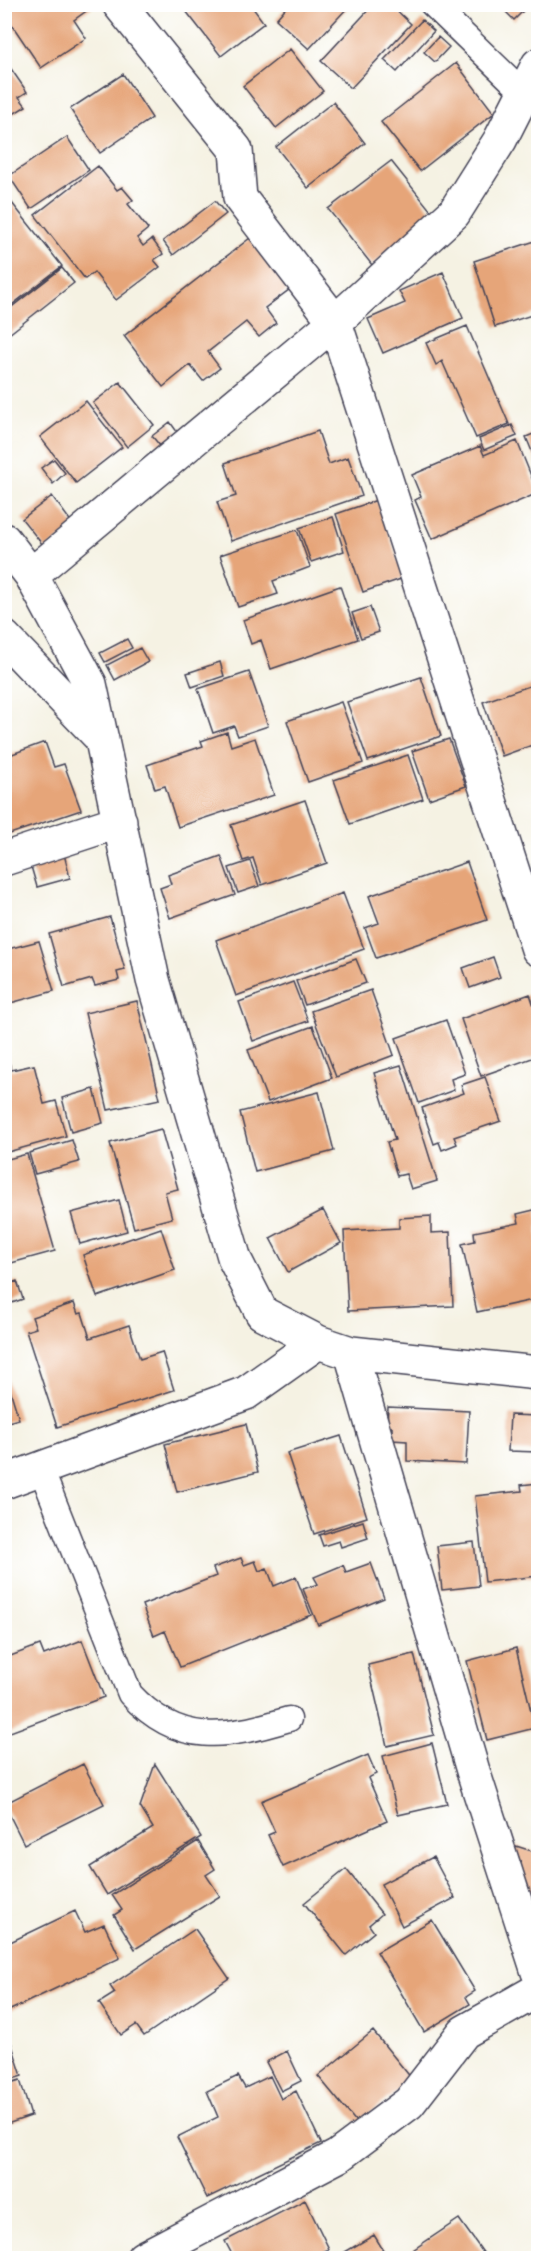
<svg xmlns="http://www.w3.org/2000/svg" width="543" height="2263" viewBox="0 0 543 2263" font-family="Vollkorn,serif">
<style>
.building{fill:#e6a579}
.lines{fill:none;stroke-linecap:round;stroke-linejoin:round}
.service-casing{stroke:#424154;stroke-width:27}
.minor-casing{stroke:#424154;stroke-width:36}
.service{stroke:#fff;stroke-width:24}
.minor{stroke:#fff;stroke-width:33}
</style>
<rect width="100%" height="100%" fill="#fff"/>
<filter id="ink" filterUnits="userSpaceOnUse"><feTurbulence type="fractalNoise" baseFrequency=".0167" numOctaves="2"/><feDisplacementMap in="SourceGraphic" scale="12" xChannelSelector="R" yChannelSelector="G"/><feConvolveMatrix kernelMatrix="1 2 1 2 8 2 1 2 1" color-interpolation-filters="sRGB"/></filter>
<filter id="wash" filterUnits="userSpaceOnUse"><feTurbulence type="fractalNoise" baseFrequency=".008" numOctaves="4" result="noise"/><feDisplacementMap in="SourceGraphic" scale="24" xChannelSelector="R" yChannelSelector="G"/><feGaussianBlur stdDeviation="1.35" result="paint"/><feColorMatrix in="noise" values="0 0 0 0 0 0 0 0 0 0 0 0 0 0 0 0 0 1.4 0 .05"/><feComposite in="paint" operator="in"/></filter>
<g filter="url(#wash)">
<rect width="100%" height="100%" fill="#f5f2e3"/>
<g id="blocks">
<path class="building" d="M9 4H96L74 20 86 38 41 68 4 13V7Z
M194 4H250L264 23 221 56 186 11Z
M289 4H351L309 49 276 19Z
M374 4H390L411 24 351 88 321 61Z
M498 4H530L514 20Z
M422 20 434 31 397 72 384 60Z
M438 37 449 47 435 62 424 52Z
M290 49 323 91 276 128 243 86Z
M7 63 27 92 19 97 26 106 4 120V65Z
M456 63 494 113 420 171 381 122Z
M123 74 152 118 100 153 70 109Z
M333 102 365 143 308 188 276 147Z
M67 137 89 170 31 209 9 176Z
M391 161 435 216 372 265 328 209Z
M98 166 117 190 122 187 133 200 128 204 148 229 137 238 143 246 152 239 163 254 154 260 160 267 116 300 94 272 85 279 35 215Z
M4 193 62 266 4 311Z
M215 201 226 214 173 255 163 241Z
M250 238 290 289 265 308 276 323 259 337 246 322 208 352 220 368 203 381 190 365 163 387 124 336Z
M538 240V313L495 327 474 261Z
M62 268 74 283 4 338V313Z
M443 272 463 318 383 353 368 319 405 303 399 291Z
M467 326 509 424 476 438 442 361 436 365 426 343Z
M120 382 154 425 127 447 93 403Z
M86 401 122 447 76 483 40 437Z
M170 422 178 433 161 447 152 436Z
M512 425 517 436 484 450 479 439Z
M318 431 329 464 348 457 362 496 231 541 217 502 236 496 225 463Z
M538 432V466L526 437Z
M517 441 538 493 432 539 415 500 421 497 412 475 480 446 484 455Z
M54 459 65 473 53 484 41 468Z
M52 496 75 527 46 549 22 519Z
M377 500 404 578 363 592 336 514Z
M333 517 344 551 311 562 299 528Z
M297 530 310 567 273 581 278 594 238 607 220 555Z
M340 586 358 639 271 669 261 640 251 644 243 620Z
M370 607 379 632 361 638 352 613Z
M127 639 132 648 105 662 100 653Z
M140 648 148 662 115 680 107 665Z
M220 662 224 676 192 687 187 673Z
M249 672 268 726 238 736 234 726 213 733 198 689Z
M421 677 441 736 368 761 347 702Z
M538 683V743L502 756 483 702Z
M341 702 363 763 308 782 287 721Z
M227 732 231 746 255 738 274 795 178 827 165 786 155 789 147 765 203 746 201 741Z
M449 739 466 786 429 799 412 751Z
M45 742 54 767 64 764 81 810 4 836V757Z
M408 755 423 799 350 824 334 780Z
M305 800 327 863 262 885 253 858 243 861 231 825Z
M64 854 70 878 37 887 30 863Z
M221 856 235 895 170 918 160 888 171 884 168 875Z
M250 861 259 886 238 893 229 868Z
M467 862 487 920 376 958 365 928 379 923 369 896Z
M343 893 364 949 236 996 216 940Z
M110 917 125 970 117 972 119 980 95 986 92 979 64 987 49 934Z
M39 941 54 991 7 1004 4 950Z
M493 957 500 977 470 988 463 968Z
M356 959 366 983 305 1005 296 981Z
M293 982 308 1021 253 1041 239 1002Z
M371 990 394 1055 336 1077 311 1011Z
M530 994 538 1018V1056L481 1076 461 1019Z
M137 1001 160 1099 108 1110 85 1013Z
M446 1020 465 1074 451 1079 454 1090 419 1103 396 1038Z
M313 1026 332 1078 268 1102 248 1050Z
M9 1062 11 1070 34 1065 44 1104 56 1101 66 1136 4 1153V1063Z
M401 1065 437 1181 411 1189 406 1174 397 1176 387 1142 395 1140 374 1073Z
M485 1077 501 1121 454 1137 457 1144 442 1150 439 1142 434 1144 422 1108 464 1093 461 1085Z
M94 1089 103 1123 71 1132 62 1098Z
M319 1092 334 1151 255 1172 240 1112Z
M161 1129 178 1189 165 1192 172 1218 134 1228 110 1143Z
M72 1140 79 1162 35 1174 29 1153Z
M27 1154 55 1251 4 1265V1160Z
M119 1200 127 1231 80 1244 71 1213Z
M538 1209V1299L477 1312 462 1244 475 1241 474 1232 519 1223 517 1214Z
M323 1210 341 1243 288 1272 270 1238Z
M431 1216V1233L450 1232 453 1306 348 1311 344 1231 399 1228V1218Z
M161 1228 175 1270 97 1297 83 1255Z
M17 1281 23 1299 12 1303 6 1285Z
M74 1303 78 1314 82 1313 90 1338 129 1325 140 1359 162 1352 174 1390 57 1427 26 1331 36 1328 32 1317Z
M7 1380 19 1419 4 1423V1381Z
M388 1407 469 1411 466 1464 407 1461V1441L392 1440V1427H387Z
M510 1415 538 1416V1452L508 1451Z
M246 1424 258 1472 177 1492 165 1444Z
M341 1436 367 1517 314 1534 287 1453Z
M538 1483V1576L485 1582 475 1496 522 1491 521 1485Z
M363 1521 368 1538 341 1547 339 1541 323 1546 319 1535Z
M474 1542 479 1586 442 1590 437 1546Z
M241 1558 244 1565 255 1561 259 1571 267 1568 274 1586 296 1577 311 1615 180 1667 165 1631 154 1636 142 1605 216 1576 213 1568Z
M371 1563 384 1598 318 1625 303 1589 318 1584 314 1577 343 1565 346 1572Z
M82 1640 104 1697 5 1734V1658L40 1645 44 1655Z
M516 1648 535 1728 487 1740 467 1661Z
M414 1654 434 1735 387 1746 368 1665Z
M432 1743 447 1804 398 1815 383 1756Z
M368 1755 376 1774 368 1778 387 1821 283 1867 268 1835 275 1832 261 1801Z
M83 1764 104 1804 24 1844 4 1804Z
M155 1764 201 1837 107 1895 90 1867 153 1828 140 1807Z
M198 1841 215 1869 206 1875 220 1896 135 1949 114 1915 122 1910 112 1895Z
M513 1845 538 1853V1894L527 1897Z
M433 1857 455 1898 402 1926 381 1884Z
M346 1869 382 1914 369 1925 374 1932 346 1955 304 1903Z
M538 1896V1921L532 1898Z
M75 1911 85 1932 104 1924 120 1958 4 2013V1945Z
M432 1920 475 1991 466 1997 470 2004 424 2032 377 1952Z
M195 1929 229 1978 144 2036 136 2025 121 2035 99 2003 115 1993 110 1986Z
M373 2031 412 2079 357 2123 318 2076Z
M8 2033 22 2076 4 2082V2035Z
M287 2051 301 2081 281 2091 266 2062Z
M238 2076 245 2088 270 2076 281 2099 296 2091 321 2143 207 2198 177 2137 218 2117 207 2091Z
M20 2080 31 2116 4 2125V2085Z
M305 2200 329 2249 310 2258H234L225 2241Z
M459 2219 487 2258H401Z
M374 2235 388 2258H339L338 2256Z"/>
</g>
</g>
<g filter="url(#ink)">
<use href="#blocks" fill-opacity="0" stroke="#424154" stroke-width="1.5"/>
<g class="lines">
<g class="service-casing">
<path id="service" d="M432 4 525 94
M41 1469 130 1694C179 1747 226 1738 289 1719"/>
</g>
<g class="minor-casing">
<path id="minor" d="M119 4 236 150 240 198 335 322 538 949
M4 540 31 575 90 684 153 980 235 1260 262 1313 318 1342 351 1353 538 1373
M31 575 335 322 454 213 500 140 538 65
M4 637 102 739
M4 859 120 821
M351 1353 473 1771 538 1972
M4 1482 246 1393 318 1342
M143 2258 338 2156 409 2103 464 2032 538 1990"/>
</g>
<use href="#service" class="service"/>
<use href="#minor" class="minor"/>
</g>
</g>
<rect width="543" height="2263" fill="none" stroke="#fff" stroke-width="24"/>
</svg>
